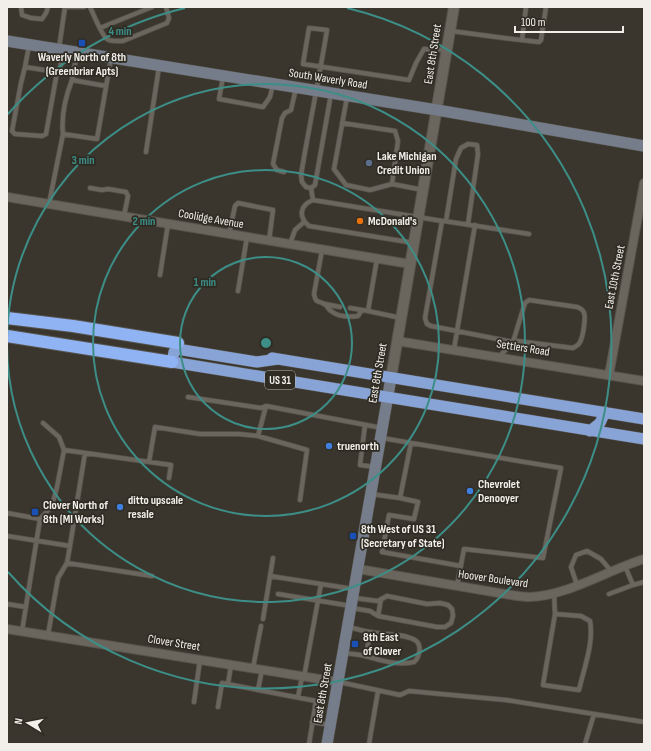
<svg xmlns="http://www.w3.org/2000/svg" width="651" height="751" viewBox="0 0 651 751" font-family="'Sofia Sans Condensed',sans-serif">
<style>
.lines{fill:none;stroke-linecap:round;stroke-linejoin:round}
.service-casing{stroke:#57544d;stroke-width:5.5}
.minor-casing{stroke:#57544d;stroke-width:10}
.tertiary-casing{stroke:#57544d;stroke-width:12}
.secondary-casing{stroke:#57544d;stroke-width:12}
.trunk-casing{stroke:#57544d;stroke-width:12}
.motorway-casing{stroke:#57544d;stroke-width:14}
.service{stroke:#6a665d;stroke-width:4}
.minor{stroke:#6a665d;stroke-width:8}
.tertiary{stroke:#6a665d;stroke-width:10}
.secondary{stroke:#757d8a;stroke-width:11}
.trunk{stroke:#88a4d6;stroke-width:11}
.motorway{stroke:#90b3f4;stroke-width:12}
.ring{fill:none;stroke:#3c8e87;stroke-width:2}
.transit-dot{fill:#1a4fb4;stroke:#2f2c24;stroke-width:1.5}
.service-dot{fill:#5c6f8a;stroke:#2f2c24;stroke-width:1.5}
.food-dot{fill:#e8710a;stroke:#2f2c24;stroke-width:1.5}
.shop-dot{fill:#3f7fe0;stroke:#2f2c24;stroke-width:1.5}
.labels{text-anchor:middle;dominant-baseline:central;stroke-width:3.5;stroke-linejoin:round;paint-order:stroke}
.shield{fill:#2f2c24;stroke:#b8b4af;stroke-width:1}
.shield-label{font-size:11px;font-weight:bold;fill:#f2efea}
.street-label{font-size:12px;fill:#f2efea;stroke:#2f2c24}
.poi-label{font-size:12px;font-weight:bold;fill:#f2efea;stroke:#2f2c24;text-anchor:start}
.centre{fill:#3c8e87;stroke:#2f2c24;stroke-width:2}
.ring-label{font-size:12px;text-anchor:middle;font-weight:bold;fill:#3c8e87;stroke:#2f2c24;stroke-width:3.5;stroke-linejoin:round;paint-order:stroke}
</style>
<rect width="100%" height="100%" fill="#3a362e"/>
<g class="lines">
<g class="service-casing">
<path id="service" d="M21 7 22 15 31 18 42 19 46 13 48 7
M65 7H84
M90 7C93 13 102 36 107 39 111 42 118 41 123 41L167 23 169 18 166 7
M100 28 152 7
M451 31 504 38 539 42 541 40 546 7
M522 40 526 7
M29 46 25 67 57 72 59 73 63 52
M59 48 65 7
M77 54 72 80 106 86
M25 67 21 83 12 131 15 134 42 136 46 134 57 72
M223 77 219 99 263 107 270 97 273 84
M331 94 315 185 311 188 306 187 302 182 301 175C309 127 319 79 327 30L309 28 303 64 409 80 416 63 424 49 447 50
M347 97 334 169 346 185 370 190 392 184 423 190
M342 123 395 131 398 141 392 184
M63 134C61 115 65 98 72 80
M146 152 159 67
M284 172 277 170 273 164 282 118 285 113 291 110 296 88
M90 188 102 190 108 189 126 192 128 196 124 216
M311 188 313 200
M49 204 63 134 97 139 111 58
M444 221 529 234
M446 221 456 159 461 148 468 144 477 145 478 154 468 224
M229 234 235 206 238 203 273 210 269 241
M414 243 309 226C298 217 300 205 313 200L442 221 425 318 427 324 431 326 513 342 525 303 529 300 577 307C580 308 583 309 584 313 586 317 583 337 580 342 579 345 576 346 573 348L517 341 513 342 499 357
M290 244 295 230 304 222
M322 250 314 294C316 304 318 300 324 304 327 305 328 309 331 311 338 317 350 317 358 316L362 310 368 311
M377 259 368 311 401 318
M160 275 168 224
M238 291 247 237
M325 304 340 307
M350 308 362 310
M454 349 475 225
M188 397 261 408 266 406 382 428
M365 425 360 465 375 467
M258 436 266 406
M382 438 411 443
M64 450 171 465 169 478
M149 462 155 427 200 434H239L258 436 307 450 300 500
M371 494 400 498 411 443 561 468 543 558 464 549 457 586
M400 498 418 502 414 519 389 515 382 552 461 566
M7 513 40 519 22 631
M40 519 52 506 57 487 64 450 59 437 43 423
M7 536 70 546 67 563 58 578 48 635
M70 546 85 453
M67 563 152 576
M270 576 353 589
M577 585 571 567 576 555 587 551 601 559 611 571
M633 585 644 582
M554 593 555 614 543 685 579 690C584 668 594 643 590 621L581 616 555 614
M278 594 351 606
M609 594 633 585 625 566
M7 604 26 607
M351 608 370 611 378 616 437 627H445L451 623 453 616 452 609 448 605 440 603 427 604 387 596 378 601 354 598
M378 616 381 599
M263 619 273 558
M343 653C351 654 358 654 365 656 381 660 397 666 414 662 419 658 423 645 415 640 403 633 384 635 370 632 363 631 356 629 349 627
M366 656 370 632
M253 668 261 626
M304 677 321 584
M339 682 400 695 409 691 506 700 594 714 585 744
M228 684 231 665
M258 690 262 670
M298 697 302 677
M194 702 200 660
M218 707 222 683 316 701 309 744
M594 714 644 722
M312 722 330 725
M369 744 378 691"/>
</g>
<g class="minor-casing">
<path id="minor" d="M7 197 410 264
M397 341 644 381
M609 375 644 183
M358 569 511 595C517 596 524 597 530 597 567 596 608 570 644 559
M7 629 338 682"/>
</g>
<g class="tertiary-casing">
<path id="tertiary" d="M391 378 454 7"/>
</g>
<g class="secondary-casing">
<path id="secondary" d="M7 41 437 110 644 146
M327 744 391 378"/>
</g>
<g class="trunk-casing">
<path id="trunk" d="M272 358 644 419
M278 359 257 362 177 349 174 352 172 362 644 439
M590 431 600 423 605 412"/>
</g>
<g class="motorway-casing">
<path id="motorway" d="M7 318 73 326 178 343
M7 336 172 362"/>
</g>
<use href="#service" class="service"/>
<use href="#minor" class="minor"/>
<use href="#tertiary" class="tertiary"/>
<use href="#secondary" class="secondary"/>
<use href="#trunk" class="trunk"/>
<use href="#motorway" class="motorway"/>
</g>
<g class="ring">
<circle cx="266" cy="343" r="86"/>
<circle cx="266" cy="343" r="173"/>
<path d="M7 341A259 259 0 1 1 7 345"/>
<path d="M8 114A345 345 0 0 1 185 8M347 8A345 345 0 1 1 8 572"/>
</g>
<g class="transit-dot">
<rect x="78" y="39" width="8" height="8" rx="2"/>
<rect x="31" y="508" width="8" height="8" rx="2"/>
<rect x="349" y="532" width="8" height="8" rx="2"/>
<rect x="351" y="640" width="8" height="8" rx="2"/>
</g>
<circle class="service-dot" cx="369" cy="163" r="4"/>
<circle class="food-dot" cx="360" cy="221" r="4"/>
<g class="shop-dot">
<circle cx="329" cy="446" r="4"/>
<circle cx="470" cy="491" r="4"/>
<circle cx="120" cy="507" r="4"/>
</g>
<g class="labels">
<rect class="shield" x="265" y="371" width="30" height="18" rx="3"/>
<g class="shield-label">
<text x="280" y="380">US 31</text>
</g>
<g class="street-label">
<text transform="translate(433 54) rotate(-81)">East 8th Street</text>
<text transform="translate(328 79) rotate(9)">South Waverly Road</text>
<text transform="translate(211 219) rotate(10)">Coolidge Avenue</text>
<text transform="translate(615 277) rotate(-79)">East 10th Street</text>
<text transform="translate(523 348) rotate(9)">Settlers Road</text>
<text transform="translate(378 373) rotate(-80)">East 8th Street</text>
<text transform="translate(493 579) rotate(8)">Hoover Boulevard</text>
<text transform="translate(174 643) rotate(9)">Clover Street</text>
<text transform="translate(323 693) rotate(-80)">East 8th Street</text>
</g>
<g class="poi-label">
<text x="82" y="57" text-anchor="middle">Waverly North of 8th<tspan x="82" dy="14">(Greenbriar Apts)</tspan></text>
<text x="377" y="156">Lake Michigan<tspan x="377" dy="14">Credit Union</tspan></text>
<text x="368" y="221">McDonald's</text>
<text x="337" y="446">truenorth</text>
<text x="478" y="484">Chevrolet<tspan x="478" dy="14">Denooyer</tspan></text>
<text x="128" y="500">ditto upscale<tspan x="128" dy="14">resale</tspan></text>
<text x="43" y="505">Clover North of<tspan x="43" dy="14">8th (MI Works)</tspan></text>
<text x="361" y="529">8th West of US 31<tspan x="361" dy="14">(Secretary of State)</tspan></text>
<text x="363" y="637">8th East<tspan x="363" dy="14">of Clover</tspan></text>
</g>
</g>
<circle cx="266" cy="343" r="6" class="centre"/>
<g class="ring-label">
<text x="120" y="35">4 min</text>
<text x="83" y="164">3 min</text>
<text x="144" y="225">2 min</text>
<text x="205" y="286">1 min</text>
</g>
<rect width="651" height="751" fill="none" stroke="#f2efea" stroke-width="16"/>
<g transform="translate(28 723) rotate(280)" stroke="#2f2c24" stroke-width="3" paint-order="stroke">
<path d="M0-3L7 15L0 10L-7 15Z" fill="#f2efea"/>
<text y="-6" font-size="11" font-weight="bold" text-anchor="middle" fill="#f2efea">N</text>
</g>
<path d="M515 26v6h108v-6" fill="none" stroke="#f2efea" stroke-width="2"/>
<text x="521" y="26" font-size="12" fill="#f2efea" stroke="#2f2c24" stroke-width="3" paint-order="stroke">100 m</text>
</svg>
